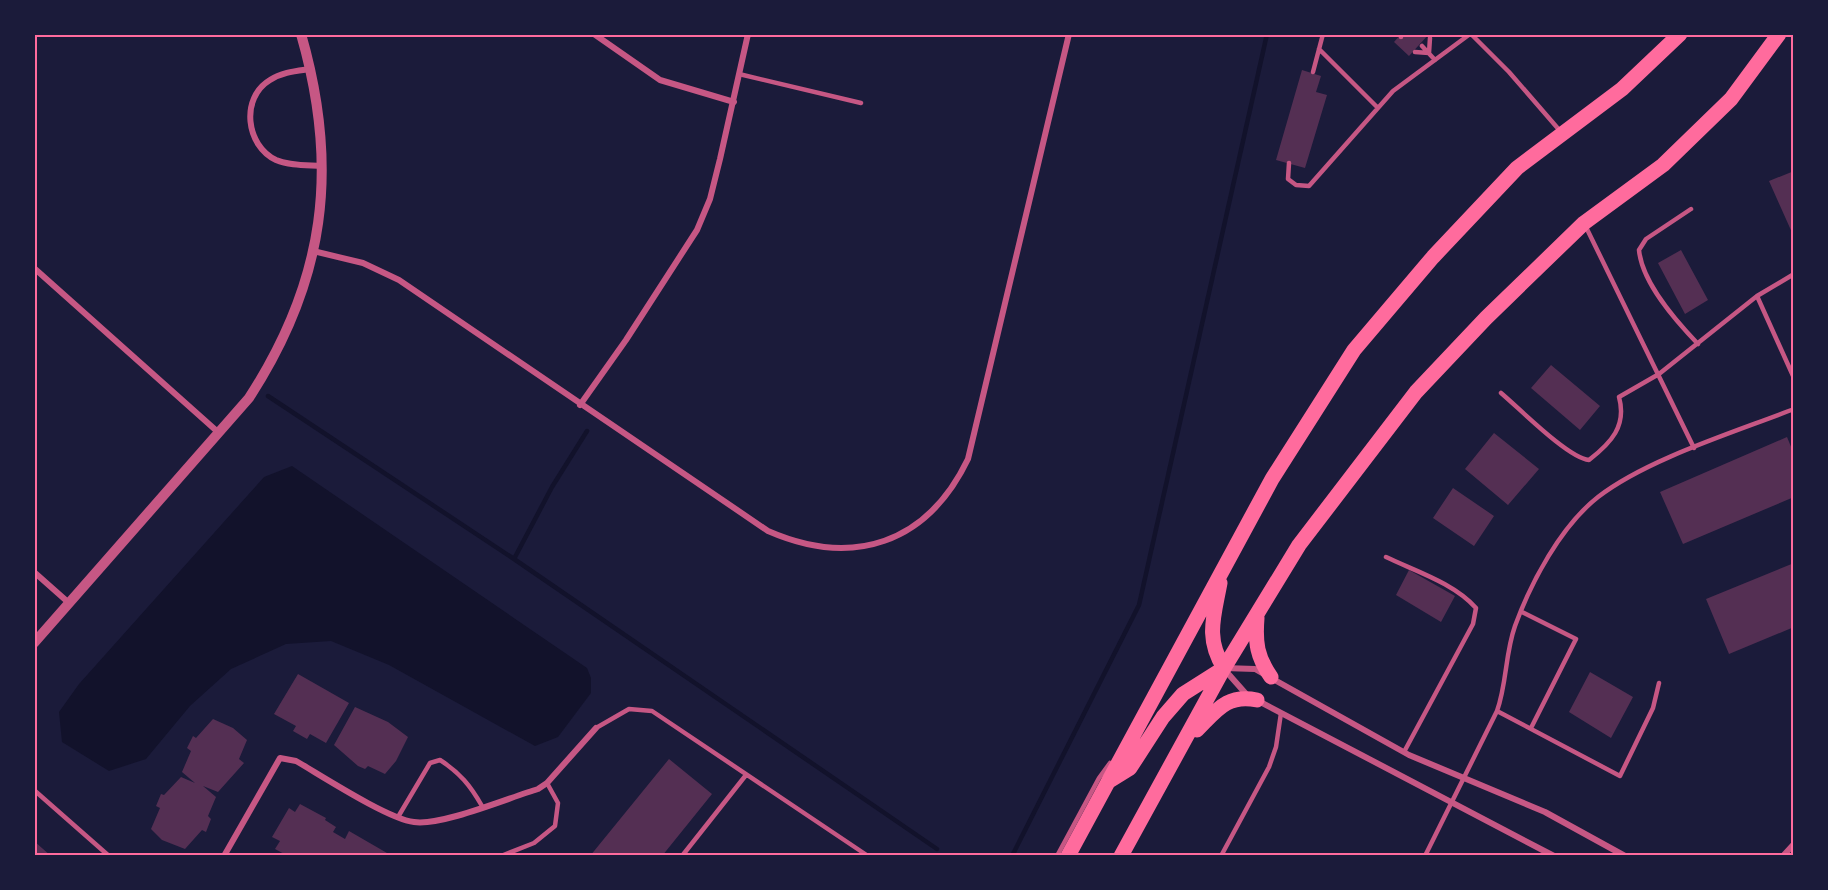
<svg xmlns="http://www.w3.org/2000/svg" width="1828" height="890" viewBox="0 0 1828 890" font-family="Cabin,sans-serif">
<style>
.water{fill:#12122b}
.lines{fill:none;stroke-linecap:round;stroke-linejoin:round}
.stream{stroke:#12122b;stroke-width:4.5}
.building{fill:#542f53}
.service{stroke:#c65784;stroke-width:4.5}
.minor{stroke:#c65784;stroke-width:6}
.tertiary{stroke:#c65784;stroke-width:10}
.primary{stroke:#ff6b9d;stroke-width:15}
.neatline{fill:none;stroke:#ff6b9d;stroke-width:2}
</style>
<rect width="100%" height="100%" fill="#1b1b3a"/>
<path class="water" d="M292 466 587 668 591 678V693L558 737 535 746 389 665 331 641 286 644 231 669 190 706 146 759 109 771 62 742 59 712 79 684 264 477Z"/>
<g class="lines">
<path class="stream" d="M268 396 514 559 937 849
M514 559 552 487 587 431
M1012 856 1139 605 1267 34"/>
</g>
<path class="building" d="M1401 34H1429L1409 56 1394 42Z
M1302 70 1321 76 1316 92 1327 95 1305 168 1276 160Z
M1794 171V237L1769 181Z
M1681 250 1708 300 1685 314 1658 263Z
M1551 365 1600 406 1580 430 1531 388Z
M1494 433 1539 469 1508 505 1465 469Z
M1787 437 1794 454V497L1683 544 1660 492Z
M1453 488 1494 516 1474 546 1433 518Z
M1794 563V627L1729 654 1706 599Z
M1409 570 1455 596 1441 622 1396 595Z
M1590 672 1633 697 1611 738 1569 712Z
M298 674 349 703 326 743 310 734 307 739 293 731 296 726 274 714Z
M355 707 388 722 408 737 396 761 385 774 368 766 365 769 358 766 334 745Z
M213 719 233 728 247 740 239 759 244 763 218 792 203 786 216 797 208 816 211 819 206 832 202 830 185 849 162 840 151 829 160 808 156 806 161 794 164 795 181 777 195 783 182 772 191 751 187 748 193 736 196 738Z
M669 759 712 794 662 856H590Z
M300 804 326 818 325 820 336 827 333 832 345 839 349 831 387 853 385 856H288L275 849 280 841 272 837 289 808 295 812Z
M34 841 51 856H34Z"/>
<g class="lines">
<path class="service" d="M1401 34V37
M1471 34 1509 72 1561 132
M1422 46 1435 60
M1319 49 1377 107
M1415 52 1429 53
M1429 53 1430 38
M1313 72 1323 34
M739 74 861 103
M1289 163 1288 179 1296 185 1309 186 1393 91 1470 34
M1691 209 1646 239 1639 250C1642 283 1676 321 1698 344
M1585 225 1694 448
M1794 274 1757 296 1794 378
M1501 393C1519 408 1568 458 1589 460 1611 443 1627 426 1619 397L1659 374 1757 296
M1386 557C1415 571 1454 583 1476 608L1473 624 1404 752
M1522 612 1576 639 1531 728
M1497 711 1620 776 1653 708 1659 683
M596 728 629 709 652 711 868 856
M34 790 109 856
M398 817 430 763 440 760C460 773 470 785 482 806
M501 856 534 843 555 826 558 803 547 783
M682 856 746 775
M1057 856 1099 778 1110 763
M1221 856 1269 767 1276 747 1281 713
M1425 856 1497 711C1507 683 1505 654 1515 626 1531 582 1561 526 1598 497 1647 459 1735 432 1794 409"/>
<path class="minor" d="M594 34 660 80 734 102
M310 69C296 71 282 72 270 80 240 98 246 146 276 160 290 166 307 165 322 166
M313 251 363 263 399 280 768 531C853 568 927 544 968 459L1069 34
M34 268 219 433
M580 405 626 340 697 230 710 199 720 159 748 34
M34 572 69 603
M1224 668 1255 669 1409 755 1545 812 1625 856
M1224 669 1247 695 1554 856
M224 856 280 758 296 761C322 776 388 819 414 822 442 826 508 798 538 789L547 783 596 728
M1783 856 1794 844"/>
<path class="tertiary" d="M34 643 249 398C325 281 340 169 301 34"/>
<path class="primary" d="M1220 583C1214 616 1205 638 1224 668
M1257 618C1255 643 1257 657 1271 677
M1197 730C1217 710 1227 694 1257 700
M1109 781 1130 768 1163 717 1183 694 1224 668
M1068 856 1272 479 1354 350 1433 257 1517 168 1622 89 1680 34
M1121 856 1224 668 1299 545 1416 392 1486 318 1584 223 1663 165 1731 99 1779 34"/>
</g>
<rect width="1828" height="890" fill="none" stroke="#1b1b3a" stroke-width="72"/>
<rect x="36" y="36" width="1756" height="818" class="neatline"/>
</svg>
